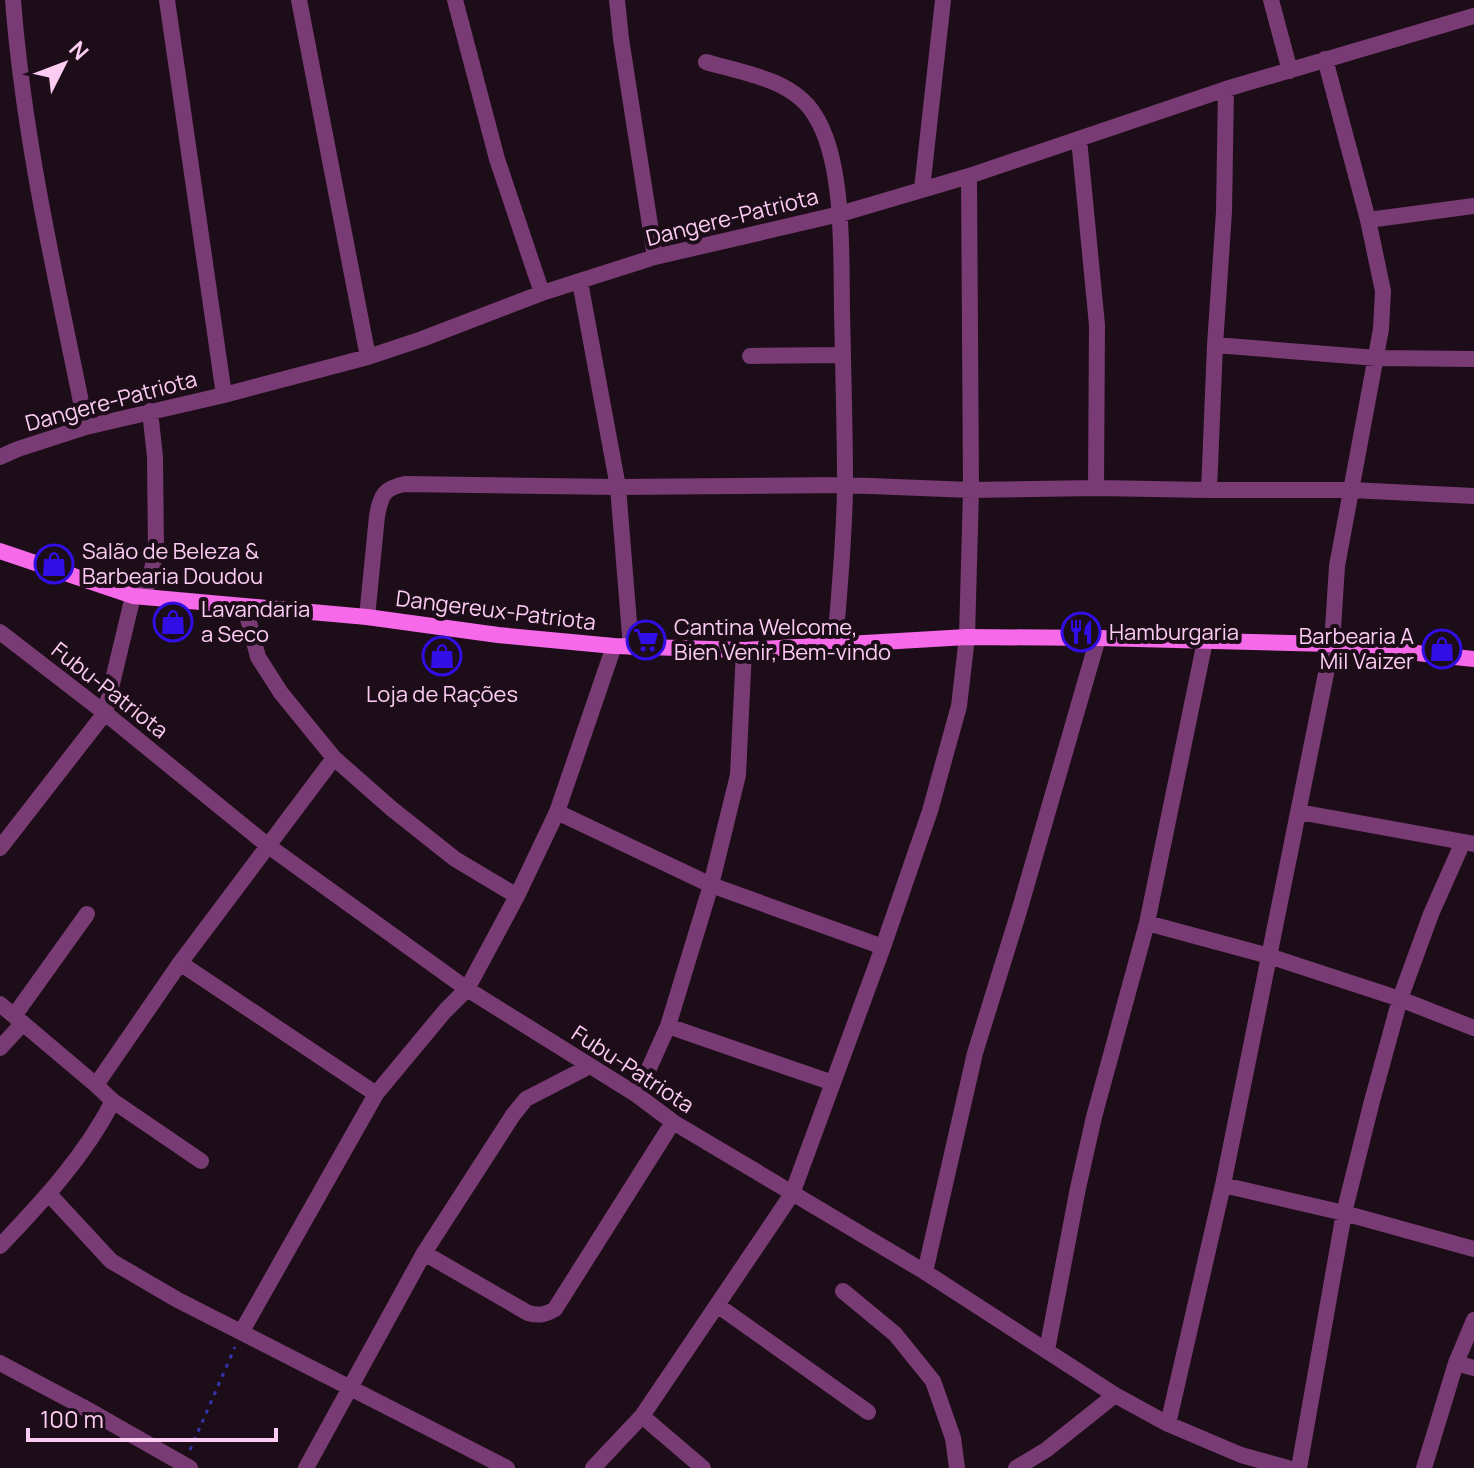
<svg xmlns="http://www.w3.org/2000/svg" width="1474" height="1468" viewBox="0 0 1474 1468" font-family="Manrope,sans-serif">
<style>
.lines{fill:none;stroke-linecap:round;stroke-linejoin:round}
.path{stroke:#3434a7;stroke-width:3;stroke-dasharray:4 6;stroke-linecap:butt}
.street{stroke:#793b73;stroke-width:16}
.secondary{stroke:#f669e9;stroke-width:16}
.labels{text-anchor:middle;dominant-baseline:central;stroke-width:8;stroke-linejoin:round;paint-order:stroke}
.street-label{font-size:22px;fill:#fcccf3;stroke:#1d0d19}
.poi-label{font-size:22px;fill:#fcccf3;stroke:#1d0d19;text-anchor:start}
</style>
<rect width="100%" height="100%" fill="#1d0d19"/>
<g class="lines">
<path class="path" d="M190 1450 235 1347"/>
<path class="street" d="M13 0C24 144 58 286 86 427
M167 0 224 395
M299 0 368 357
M455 0 497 159 542 293
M617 0 621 39 655 257
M1271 0 1290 71
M706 62C743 73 792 79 814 114 845 160 841 256 842 311 843 368 845 425 845 482 845 536 839 592 835 646
M1079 139 1097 325 1096 488
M922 189 943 0
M1368 220 1474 206
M580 282 618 487 631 647
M1215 345 1377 358 1474 359
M750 356 843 355
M0 457 18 449 86 427 224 395 368 357 422 339 542 293 655 257 840 214 969 176 1226 89 1474 16
M1209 490 1215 345 1224 212 1226 89
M245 607 258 657 281 693 334 758 392 809 455 859 517 896
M367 617 377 516C381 496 383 488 405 484L618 487 845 485 971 490 1096 488 1209 490H1351L1474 496
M0 632 105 713 267 845 467 989 637 1095 673 1122 925 1272 1115 1395 1168 1424 1241 1455 1288 1468
M557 812 711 885 883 947
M1299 812 1474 844
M0 848 105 713 133 596 149 583 156 551 155 457 150 411
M1147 923 1269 956 1400 999 1474 1028
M180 963 376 1094
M0 1004 96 1085
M14 1016 87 914
M668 1026 833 1083
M0 1048 23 1023
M637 1095 668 1026 711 885 738 775 744 650
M113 1101 201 1161
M1223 1185 1344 1213 1474 1249
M49 1194 111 1261 176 1299 507 1468
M0 1246C42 1202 85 1156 113 1101L96 1085 180 963 334 758
M424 1253 528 1313C539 1316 545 1315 555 1309L673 1122
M925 1272 975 1053 1020 908 1098 638
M843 1291 895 1334 933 1381 953 1438 957 1468
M717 1305 868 1412
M242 1331 376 1094 445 1011 467 989 517 896 557 812 614 646
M1047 1350 1078 1188 1094 1117 1147 923 1205 641
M0 1363 83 1407 190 1468
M1456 1363 1474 1368
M642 1416 703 1468
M1168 1424 1223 1185 1332 644 1337 566 1381 329 1383 291 1368 220 1325 59
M306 1468 424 1253 513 1115 526 1099 590 1066
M593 1468 642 1416 792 1194 883 947 930 811 959 706 967 637 971 490 969 176
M1016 1468 1046 1450 1115 1395
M1299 1468 1344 1213 1372 1101 1400 999 1431 914 1463 842
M1424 1468 1456 1363 1474 1320"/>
<path class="secondary" d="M0 551 133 596 367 617 498 635 614 646 744 650 967 637 1098 638 1332 644 1474 659"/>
</g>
<defs>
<g id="shop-ring" transform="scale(2)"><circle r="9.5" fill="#1d0d19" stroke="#310ee5" stroke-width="1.5"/><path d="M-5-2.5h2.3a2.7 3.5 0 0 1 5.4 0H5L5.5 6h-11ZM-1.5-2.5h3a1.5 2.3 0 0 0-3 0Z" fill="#310ee5"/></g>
<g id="restaurant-ring" transform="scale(2)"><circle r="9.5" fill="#1d0d19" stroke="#310ee5" stroke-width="1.5"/><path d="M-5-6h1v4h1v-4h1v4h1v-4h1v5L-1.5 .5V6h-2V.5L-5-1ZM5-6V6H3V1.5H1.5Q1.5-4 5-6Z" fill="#310ee5"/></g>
<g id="supermarket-ring" transform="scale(2)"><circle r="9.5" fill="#1d0d19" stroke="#310ee5" stroke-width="1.5"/><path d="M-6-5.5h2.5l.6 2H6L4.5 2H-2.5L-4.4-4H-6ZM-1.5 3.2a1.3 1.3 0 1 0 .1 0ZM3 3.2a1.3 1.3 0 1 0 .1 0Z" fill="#310ee5"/></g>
</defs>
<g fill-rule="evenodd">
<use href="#shop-ring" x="54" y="564"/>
<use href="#shop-ring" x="173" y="622"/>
<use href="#restaurant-ring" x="1081" y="632"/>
<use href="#supermarket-ring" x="646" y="640"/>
<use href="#shop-ring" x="1442" y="649"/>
<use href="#shop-ring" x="442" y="656"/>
</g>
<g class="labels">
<g class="street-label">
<text transform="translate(732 217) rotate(-14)">Dangere-Patriota</text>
<text transform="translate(111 401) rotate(-15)">Dangere-Patriota</text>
<text transform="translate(496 610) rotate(7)">Dangereux-Patriota</text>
<text transform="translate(110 690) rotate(38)">Fubu-Patriota</text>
<text transform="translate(633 1069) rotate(33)">Fubu-Patriota</text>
</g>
<g class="poi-label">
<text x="82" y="551">Salão de Beleza &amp;<tspan x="82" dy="25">Barbearia Doudou</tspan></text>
<text x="201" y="609">Lavandaria<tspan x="201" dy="25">a Seco</tspan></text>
<text x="674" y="627">Cantina Welcome,<tspan x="674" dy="25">Bien Venir, Bem-vindo</tspan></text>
<text x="1109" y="632">Hamburgaria</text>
<text x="1414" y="636" text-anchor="end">Barbearia A<tspan x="1414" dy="25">Mil Vaizer</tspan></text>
<text x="442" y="694" text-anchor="middle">Loja de Rações</text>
</g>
</g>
<g transform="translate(64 64) rotate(48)" stroke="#1d0d19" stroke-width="6" paint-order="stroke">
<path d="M0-6L14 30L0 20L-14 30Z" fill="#fcccf3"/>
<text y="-12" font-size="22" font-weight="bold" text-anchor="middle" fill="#fcccf3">N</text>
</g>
<path d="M28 1428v12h248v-12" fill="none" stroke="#fcccf3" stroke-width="4"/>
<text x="40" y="1428" font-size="24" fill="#fcccf3" stroke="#1d0d19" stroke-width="6" paint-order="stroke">100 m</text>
</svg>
